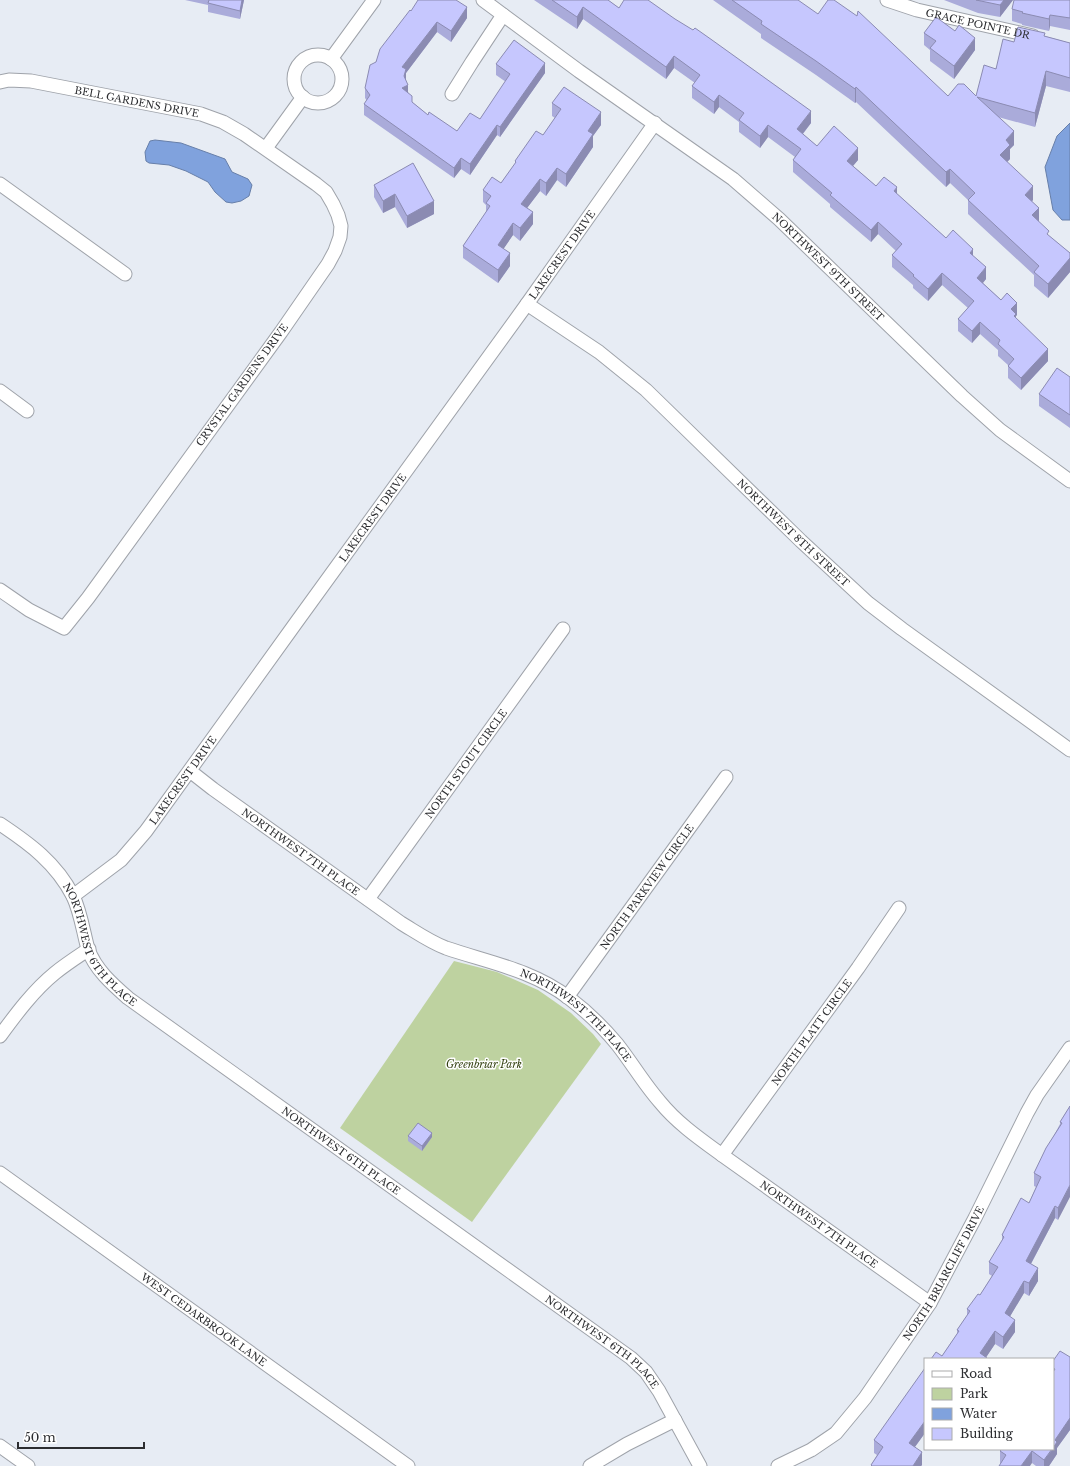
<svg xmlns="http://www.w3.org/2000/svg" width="1070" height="1466" viewBox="0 0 1070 1466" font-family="'Libre Baskerville',serif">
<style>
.green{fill:#bed2a0}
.water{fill:#80a2dd;stroke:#677fa9}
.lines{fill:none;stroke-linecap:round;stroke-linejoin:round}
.street-casing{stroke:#9fa3aa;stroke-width:15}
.street{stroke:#fff;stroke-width:13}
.wall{fill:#aaabda}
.shaded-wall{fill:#8b8bb2}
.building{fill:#c6c7fe;stroke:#8b8bb2}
.labels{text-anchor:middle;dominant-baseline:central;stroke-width:3;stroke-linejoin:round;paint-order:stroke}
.street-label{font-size:10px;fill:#2c2d30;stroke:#fff}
.park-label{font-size:10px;font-style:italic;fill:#2f3e0c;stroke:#fff}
</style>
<rect width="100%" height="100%" fill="#e7ecf4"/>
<path class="green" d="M454 961 497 972 538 990 571 1013 593 1034 601 1044 472 1222 340 1128Z"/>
<path class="water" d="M1070 123V220H1062L1053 210 1045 167 1057 136Z
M155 140 181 143 225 159 232 172 248 179 252 185 249 196 241 201 232 203 226 202 215 192 208 182 186 171 169 165 149 163 146 161 145 152 150 141Z"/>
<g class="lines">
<g class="street-casing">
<g id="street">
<path id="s1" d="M483 0 579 71 733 179 779 219 962 396 1000 430 1070 481"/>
<path id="s2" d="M887 0 917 10 1033 36"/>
<circle cx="318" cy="79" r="24"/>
<path d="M331 59 374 0"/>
<path id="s3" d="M0 82 9 80 31 81 201 114 223 122 244 134 316 184 326 192 333 204 338 215 341 226 340 237 335 251 328 264 281 332 88 598 64 628 29 610 0 590"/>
<path d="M452 94 472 62 503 15"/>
<path d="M266 148 303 97"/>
<path d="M0 184 125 274"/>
<path id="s4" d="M527 304 599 352 646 390 801 541 868 603 902 629 1070 750"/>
<path d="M0 391 27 411"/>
<path id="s5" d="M190 771 213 789 401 923C416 932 430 942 446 948 487 962 533 970 569 998 586 1011 603 1027 617 1044 632 1063 644 1084 660 1102 677 1123 700 1139 722 1155L930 1303"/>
<path id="s6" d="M0 824C30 844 56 863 73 896 81 913 83 931 88 949 95 969 112 984 128 998L631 1358 646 1372 659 1391 700 1466"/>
<path id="s7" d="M73 896 121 860 146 831 298 620 527 304 655 123"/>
<path id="s8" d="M368 899 563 629"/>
<path id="s9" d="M567 997 726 777"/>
<path d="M0 1036C16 1014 34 990 55 973 66 964 77 957 89 949"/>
<path id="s10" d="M722 1155 858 968 899 908"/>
<path id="s11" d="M0 1173 408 1466"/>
<path d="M0 1446 28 1466"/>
<path d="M590 1466 627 1444 675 1420"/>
<path id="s12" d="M778 1466 811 1450 836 1433 865 1398 930 1303 975 1218 1027 1113 1037 1095 1070 1048"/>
</g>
</g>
<use href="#street" class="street"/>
</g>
<path class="wall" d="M185 0H244L240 19 208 12V5Z
M534 0H608L619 8 811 123 803 134 817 146 858 160 853 166 876 186 897 194 946 238 973 256 986 279 983 283 1017 315 1016 316V319L1048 361 1021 390 1008 378V365L998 356V350L980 334 972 343 958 331V319L968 308 942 285 928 301 913 288V285L892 267V255L896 251 878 234 871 242 830 207V204L793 172V160L795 157 768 137 760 148 739 132V122L719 107 714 114 692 98V86L695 83 674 68 666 79 583 19 577 29Z
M713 0H776L818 14 948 96H976L1014 42 1045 36 1070 43V92L1046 86 1035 127 998 117 1014 145 1010 149V159L1007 162 1033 200 1032 201 1039 222 1049 236 1070 253V272L1048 298 1034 286V275L968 214V200L950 183 946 187 856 102 855 103 816 75 761 38V34Z
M944 0H1013L1000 17 978 13Z
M1070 0V30L1050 26 1049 31 1022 25V24L1012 21V9Z
M411 11 467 18 451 42 437 32 406 73V81L408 92 412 102 428 115 457 131 480 119 506 82 496 75V64L545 73 500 137 497 135 470 175 461 169 454 178 364 115V104L367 101 365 98V88L376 62Z
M955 31 975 50 954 79 930 61V50L924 45V33Z
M552 103 601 125 593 136V147L566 187 557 180 546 196 540 191 527 208 533 224 520 241 513 235 503 249 510 266 498 283 463 258V246L486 213V205L483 202V190L501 183 515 164V161L543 135 555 118 552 116Z
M374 185 434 214 407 228 395 207 383 213 374 197Z
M1070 377V428L1039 406V394Z
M1070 1106 1058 1220 1055 1218 1031 1264 1038 1281 1029 1296 1024 1293 1010 1316 1015 1332 1003 1349 995 1344 986 1357 987 1359 942 1356 957 1334V1330L967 1316V1309L980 1295 992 1276 989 1274V1262L1002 1242V1235L1029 1203 1036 1187 1034 1186V1173L1060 1124V1122Z
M408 1136 432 1137 422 1151 408 1141Z
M1070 1357V1430L1057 1448V1454L1049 1466H1036L1032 1463H1000V1451L1053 1449V1361Z
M925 1433 915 1447 922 1465 921 1466H871V1465L877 1455 874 1453V1440Z"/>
<path class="shaded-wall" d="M242 0H244L240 19V11Z
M1004 0H1013L1000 17V5Z
M467 7V18L451 42V31Z
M583 7V19L577 29V17Z
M1050 15V26L1049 31V19Z
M437 22V32L406 73V80L404 87 408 85V95L402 98V67Z
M975 38V50L954 79V66Z
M674 56V68L666 79V67Z
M545 63V73L500 137V127Z
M1046 71V86L1035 127V113Z
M856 87V102L855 103V89Z
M719 95V107L714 114V102Z
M811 111V123L797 141V129Z
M601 112V125L593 136V147L566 187V174L588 131Z
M497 125V135L470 175V164Z
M768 125V137L760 148V136Z
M1014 131V145L1010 149V159L1000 169V155L1006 140Z
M858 148V160L847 173V161Z
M461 158V169L454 178V168Z
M557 168V180L546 196V183Z
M950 169V183L946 187V172Z
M540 179V191L521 216V204Z
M1033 186V200L1025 209V195Z
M897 187V200L894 191Z
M395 194V207L383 213V201Z
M434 201V214L407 228V216Z
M1039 208V222L1032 215Z
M533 212V224L520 241V228Z
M878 222V234L871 242V230Z
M513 223V235L498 257V245Z
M973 249V261L970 253Z
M510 253V266L498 283V270Z
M1070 258V272L1048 298V284Z
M986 267V279L977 290V278Z
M942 273V285L928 301V289Z
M1017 303V315L1016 316V326L1011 309Z
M980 322V334L972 343V331Z
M1048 349V361L1021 390V378Z
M432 1133V1137L422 1151V1146Z
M1070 1185V1197L1058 1220V1208Z
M1055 1206V1218L1026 1273V1261Z
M1038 1268V1281L1029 1296V1283Z
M1024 1281V1293L1005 1325V1313Z
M1015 1320V1332L1003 1349V1337Z
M995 1331V1344L985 1359 980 1353Z
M1070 1418V1430L1057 1448V1454L1049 1466H1044V1460L1053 1449 1055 1440Z
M925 1421V1433L909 1455V1443Z
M1032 1451V1463L1030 1466H1021Z
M922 1452V1465L921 1466H913Z"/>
<path class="building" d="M209 0H242L240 11 208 3Z
M418 0H456L467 7 451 31 437 22 402 67 406 69 404 76 408 85 402 88 412 96V102L428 115 429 112 457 131 470 113 480 119 510 74 496 64 514 40 545 63 500 127 497 125 470 164 461 158 454 168 364 104 370 95 365 88 370 65 376 62 380 49 410 10 411 11Z
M552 0H608L619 8 624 0H648L675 19 693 30 695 28 712 40 811 111 797 129 817 146 834 126 858 148 847 161 876 186 884 177 897 187 894 191 946 238 953 230 973 249 970 253 986 267 977 278 1001 300 1007 293 1017 303 1011 309 1016 314 1014 316 1048 349 1021 378 1008 366 1014 359 998 344 1000 340 980 322 972 331 958 319 974 301 942 273 928 289 913 276 914 275 892 255 902 244 878 222 871 230 830 195 832 193 793 160 801 149 768 125 760 136 739 120 744 113 719 95 714 102 692 86 700 75 674 56 666 67 583 7 577 17Z
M732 0H798L818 14 828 0H834L857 16 858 11 948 96 958 84H964L976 96 984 65 996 69 1003 39 1014 42 1018 27 1045 33 1044 36 1070 43V78L1046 71 1035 113 977 97 1014 131 1006 140 1010 145 1000 155 1033 186 1025 195 1039 208 1032 215 1049 231 1047 234 1070 253V258L1048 284 1034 272 1039 266 968 200 975 193 950 169 946 172 856 87 855 89 816 61 761 24 762 21Z
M976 0H1004L1000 5Z
M1014 0H1070V18L1050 15 1049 19 1022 13 1023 12 1012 9Z
M936 17 955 31 959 25 975 38 954 66 930 48 936 41 924 33Z
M564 87 601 112 588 131 593 134 566 174 557 168 546 183 540 179 521 204 533 212 520 228 513 223 498 245 510 253 498 270 463 246 490 206 486 203 491 196 483 190 492 177 501 183 516 162 515 161 536 131 543 135 561 109 552 103Z
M413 163 434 201 407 216 395 194 383 201 374 185Z
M1057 368 1070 377V415L1039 394Z
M1070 1106V1185L1058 1208 1055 1206 1026 1261 1038 1268 1029 1283 1024 1281 1005 1313 1015 1320 1003 1337 995 1331 980 1353 987 1358V1359H931L936 1352 942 1356 959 1331 957 1330 970 1311 967 1309 978 1294 980 1295 998 1267 989 1262 1004 1237 1002 1235 1021 1198 1029 1203 1041 1177 1034 1173 1046 1148 1062 1123 1060 1122Z
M418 1123 432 1133 422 1146 408 1136Z
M1060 1351 1070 1357V1418L1055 1440 1057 1442 1053 1448V1372L1055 1369 1053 1368V1361Z
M925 1368V1421L909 1443 922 1452 913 1466H872L871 1465 883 1447 874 1440Z
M1002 1449H1052L1044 1460 1032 1451 1021 1466H999L1006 1455 1000 1451Z"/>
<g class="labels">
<g class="street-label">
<text stroke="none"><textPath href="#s2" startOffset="94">GRACE POINTE DR</textPath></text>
<text stroke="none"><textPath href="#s3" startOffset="139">BELL GARDENS DRIVE</textPath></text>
<text stroke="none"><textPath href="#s7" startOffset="809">LAKECREST DRIVE</textPath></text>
<text stroke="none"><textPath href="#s1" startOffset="437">NORTHWEST 9TH STREET</textPath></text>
<text transform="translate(242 385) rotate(-54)">CRYSTAL GARDENS DRIVE</text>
<text stroke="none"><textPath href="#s7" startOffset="485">LAKECREST DRIVE</textPath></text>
<text stroke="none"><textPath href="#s4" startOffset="352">NORTHWEST 8TH STREET</textPath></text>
<text stroke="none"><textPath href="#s8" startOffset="167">NORTH STOUT CIRCLE</textPath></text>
<text stroke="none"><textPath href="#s7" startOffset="161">LAKECREST DRIVE</textPath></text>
<text stroke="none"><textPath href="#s5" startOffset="137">NORTHWEST 7TH PLACE</textPath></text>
<text stroke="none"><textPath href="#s9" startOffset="136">NORTH PARKVIEW CIRCLE</textPath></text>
<text stroke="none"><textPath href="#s6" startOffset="161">NORTHWEST 6TH PLACE</textPath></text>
<text stroke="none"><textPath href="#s5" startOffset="461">NORTHWEST 7TH PLACE</textPath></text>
<text stroke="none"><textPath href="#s10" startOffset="152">NORTH PLATT CIRCLE</textPath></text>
<text stroke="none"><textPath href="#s6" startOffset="485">NORTHWEST 6TH PLACE</textPath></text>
<text stroke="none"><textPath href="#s5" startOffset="785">NORTHWEST 7TH PLACE</textPath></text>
<text stroke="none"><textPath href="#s12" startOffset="260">NORTH BRIARCLIFF DRIVE</textPath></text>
<text stroke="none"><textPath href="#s11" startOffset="251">WEST CEDARBROOK LANE</textPath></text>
<text stroke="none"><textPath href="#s6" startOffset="809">NORTHWEST 6TH PLACE</textPath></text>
</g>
<g class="park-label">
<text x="484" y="1064">Greenbriar Park</text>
</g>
</g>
<rect x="924" y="1358" width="130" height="92" fill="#ffffff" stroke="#ababac"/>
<rect x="932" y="1371" width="20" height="6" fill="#ffffff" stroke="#ababac"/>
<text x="960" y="1378" font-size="12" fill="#2c2d30">Road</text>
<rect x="932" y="1388" width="20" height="12" fill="#bed2a0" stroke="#ababac"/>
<text x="960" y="1398" font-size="12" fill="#2c2d30">Park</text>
<rect x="932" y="1408" width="20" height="12" fill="#80a2dd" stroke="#ababac"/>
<text x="960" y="1418" font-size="12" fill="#2c2d30">Water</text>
<rect x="932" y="1428" width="20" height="12" fill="#c6c7fe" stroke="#ababac"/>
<text x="960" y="1438" font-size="12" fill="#2c2d30">Building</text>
<path d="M18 1442v6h126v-6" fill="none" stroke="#2c2d30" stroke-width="2"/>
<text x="24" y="1442" font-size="12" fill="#2c2d30" stroke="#ffffff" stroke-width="3" paint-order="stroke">50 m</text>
</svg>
